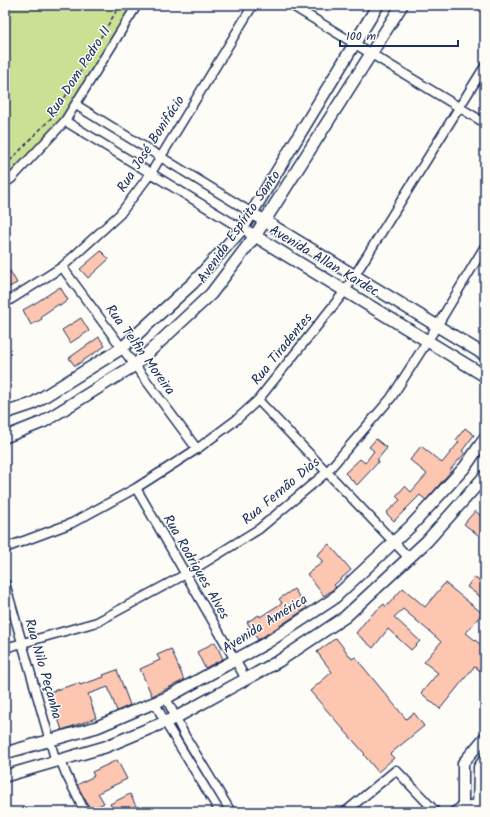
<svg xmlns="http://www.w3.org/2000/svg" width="490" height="817" viewBox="0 0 490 817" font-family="Kalam,sans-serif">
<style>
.green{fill:#cce094;stroke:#748879}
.building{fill:#fdc6b0;stroke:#1b2f5e}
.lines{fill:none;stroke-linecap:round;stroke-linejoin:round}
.minor-casing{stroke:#1b2f5e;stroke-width:11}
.tertiary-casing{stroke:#1b2f5e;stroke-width:13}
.secondary-casing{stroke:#1b2f5e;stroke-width:14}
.path{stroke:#1b2f5e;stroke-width:1.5;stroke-dasharray:4 3;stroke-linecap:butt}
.minor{stroke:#fdfcf7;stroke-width:8}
.tertiary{stroke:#fdfcf7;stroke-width:10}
.secondary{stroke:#fdfcf7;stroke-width:11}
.labels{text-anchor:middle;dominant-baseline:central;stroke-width:3;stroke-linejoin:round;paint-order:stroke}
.street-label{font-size:14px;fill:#1b2f5e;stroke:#fdfcf7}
</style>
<rect width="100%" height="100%" fill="#fdfcf7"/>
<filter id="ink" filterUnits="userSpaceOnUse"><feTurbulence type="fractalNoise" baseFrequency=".025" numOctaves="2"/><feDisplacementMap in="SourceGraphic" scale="8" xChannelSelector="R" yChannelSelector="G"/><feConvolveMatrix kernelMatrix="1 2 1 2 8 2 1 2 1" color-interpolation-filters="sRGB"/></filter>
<g filter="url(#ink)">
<path class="green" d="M5 5H133L64 117 5 178Z"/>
<path class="building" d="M101 251 109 259 88 278 80 269Z
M10 271 17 283 5 289V274Z
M60 287 68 300 60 306 59 304 41 316 42 319 31 325 23 310 37 302Z
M81 318 89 331 70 343 62 330Z
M99 337 105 346 75 366 69 358Z
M465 428 474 435 462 451 465 453 450 470 451 471 426 500 420 495 394 521 386 513 400 500 396 496 405 486 411 492 427 474 410 460 421 446 442 463 459 442 456 440Z
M376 439 387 448 377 460 379 461 372 469 357 485 345 473 360 459 365 463 374 451 369 447Z
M475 511 485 519V527L478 535 464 524Z
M329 544 351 570 334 585 336 587 324 596 307 574 323 562 317 555Z
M474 577 485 585V600L467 587Z
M445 583 482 613 466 633 485 648V674L475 667 473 668 440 709 421 693 438 673 424 662 441 642 437 638 403 609 394 617 420 641 411 650 388 629 373 648 356 633 369 617 384 604 386 607 403 588 425 607Z
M294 589 307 608 258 640 247 622 259 615 260 617 282 603 279 599Z
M336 638 352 659 355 657 406 719 414 713 424 726 390 754 394 758 378 772 364 755 365 754 310 691 332 672 317 652Z
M215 642 223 659 205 668 197 652Z
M171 649 184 680 152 696 140 669 160 660 157 655Z
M117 670 130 705 117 711 108 687 88 694 96 718 62 730 49 692 79 683 80 685 104 677 103 675Z
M117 760 127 779 98 793 104 803 91 810 77 785 94 776 92 772Z
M130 794 139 812H114L110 804Z"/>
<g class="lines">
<g class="minor-casing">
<path id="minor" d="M291 5 485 123
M76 105 252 213
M65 121 242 229
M5 183 11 179 65 121 137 5
M62 267 197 449
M5 303 62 267 120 214 151 173 253 5
M258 400 409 558
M136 488 246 679
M5 548 72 523 136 488 197 449 236 420 258 400 345 291 485 66
M5 583 56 762
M5 648 97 622 186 574 259 529 327 472 391 398 437 326 485 246
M166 698 185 736 231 812
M155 703 165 722 220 812
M61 761 66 774 85 812
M345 812 396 770 436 812"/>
</g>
<g class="tertiary-casing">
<path id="tertiary" d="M455 812 463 807 478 805
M463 812V763L485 737
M478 812 479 767 485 759"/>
</g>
<g class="secondary-casing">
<path id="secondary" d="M258 217 485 355
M250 233 485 376
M5 413 32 404 122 348 193 283 242 229 378 5
M5 437 43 422 135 365 211 294 255 236 402 5
M5 753 97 727 139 709 166 698 268 642 332 600 411 526 465 467 485 438
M5 776 105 747 148 729 175 718 279 661 345 617 427 541 485 476"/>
</g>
<path class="path" d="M5 166 55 114 120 5"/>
<use href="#minor" class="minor"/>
<use href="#tertiary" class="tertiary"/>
<use href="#secondary" class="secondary"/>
</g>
</g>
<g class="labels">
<g class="street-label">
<text transform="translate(79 72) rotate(-57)">Rua Dom Pedro II</text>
<text transform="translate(151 144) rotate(-57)">Rua José Bonifácio</text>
<text transform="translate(239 227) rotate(-55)">Avenida Espírito Santo</text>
<text transform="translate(324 261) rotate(31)">Avenida Allan Kardec</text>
<text transform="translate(282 349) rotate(-51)">Rua Tiradentes</text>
<text transform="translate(140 350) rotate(54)">Rua Telfin Moreira</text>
<text transform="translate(281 491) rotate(-40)">Rua Fernão Dias</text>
<text transform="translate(196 567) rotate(60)">Rua Rodrigues Alves</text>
<text transform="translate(265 624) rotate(-32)">Avenida América</text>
<text transform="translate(43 669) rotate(74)">Rua Nilo Peçanha</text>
</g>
</g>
<rect width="490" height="817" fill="none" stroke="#fdfcf7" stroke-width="20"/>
<rect x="10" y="10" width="470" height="797" fill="none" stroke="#1b2f5e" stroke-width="1.5" filter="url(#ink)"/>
<path d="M340 40v6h118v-6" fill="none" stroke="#1b2f5e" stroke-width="2"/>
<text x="346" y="40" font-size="12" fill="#1b2f5e" stroke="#fdfcf7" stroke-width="3" paint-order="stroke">100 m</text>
</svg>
